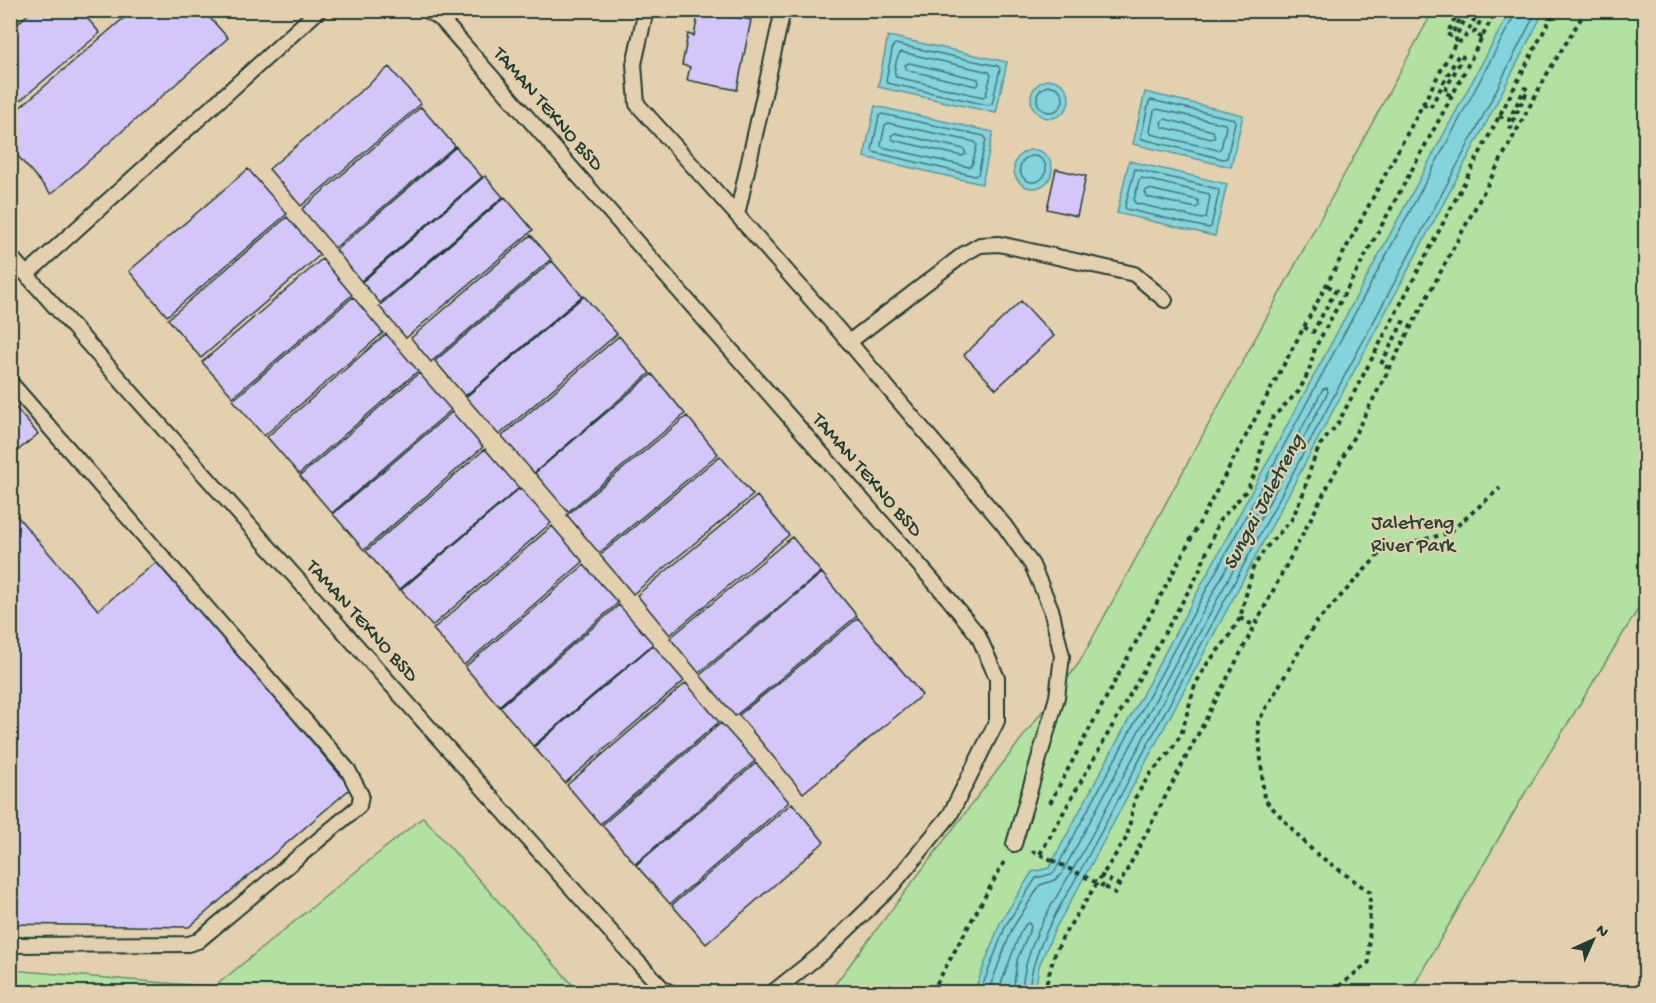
<svg xmlns="http://www.w3.org/2000/svg" width="1656" height="1003" viewBox="0 0 1656 1003" font-family="'Gochi Hand',sans-serif">
<style>
.green{fill:#b2e1a0;stroke:#688f6a;stroke-width:1.5}
.water{fill:#83d4dc;stroke:#5b9899;stroke-width:1.5}
.lines{fill:none;stroke-linecap:round;stroke-linejoin:round}
.shore{stroke:#477977;stroke-width:1.5}
.building{fill:#d4c6f8;stroke:#1f3d34;stroke-width:1.5}
.service-casing{stroke:#1f3d34;stroke-width:18}
.path{stroke:#1f3d34;stroke-width:4;stroke-dasharray:4.5 4.5;stroke-linecap:butt}
.service{stroke:#e3d0ae;stroke-width:14}
.path-bridge{stroke:#1f3d34;stroke-width:4;stroke-dasharray:4.5 4.5;stroke-linecap:butt}
.labels{text-anchor:middle;dominant-baseline:central;stroke-width:4.5;stroke-linejoin:round;paint-order:stroke}
.street-label{font-size:20px;fill:#1f3d34;stroke:#e3d0ae}
.park-label{font-size:20px;fill:#264539;stroke:#e3d0ae}
.water-label{font-size:21px;font-style:italic;fill:#24453c;stroke:#e3d0ae}
</style>
<rect width="100%" height="100%" fill="#e3d0ae"/>
<filter id="ink" filterUnits="userSpaceOnUse"><feTurbulence type="fractalNoise" baseFrequency=".0167" numOctaves="2"/><feDisplacementMap in="SourceGraphic" scale="12" xChannelSelector="R" yChannelSelector="G"/><feConvolveMatrix kernelMatrix="1 2 1 2 8 2 1 2 1" color-interpolation-filters="sRGB"/></filter>
<g filter="url(#ink)">
<path class="green" d="M1433 11H1645V598L1525 793 1410 992H829L1079 663Z
M423 817 579 992H11V970L214 987Z"/>
<path class="water" d="M1510 11H1544L1482 131 1091 865 1055 929 1039 966 1035 992H974L1000 923 1032 872 1049 868Z
M888 36 1007 62 996 113 878 87Z
M1031 99a19 19 0 1 1 38 0a19 19 0 1 1-38 0Z
M1145 92 1243 115 1231 167 1133 144Z
M875 106 993 132 982 184 864 157Z
M1014 169a19 19 0 1 1 38 0a19 19 0 1 1-38 0Z
M1129 161 1227 184 1215 236 1117 213Z"/>
<g class="lines">
<path class="shore" d="M895 44 998 66 1000 69 992 104 988 105 887 83 886 80 893 46Z
M901 52 989 72 991 75 986 95 983 97 896 77C893 72 896 57 901 52Z
M909 63 978 79 979 84 976 86 907 70 905 65Z
M1037 99a13 13 0 1 1 26 0a13 13 0 1 1-26 0Z
M1151 100 1234 119 1235 122 1227 158 1223 159 1142 139 1141 136 1149 102Z
M1157 109 1225 124 1226 127 1221 148 1218 150 1151 134 1150 131 1154 111Z
M882 114 984 136 986 139 978 174 975 176 873 152 872 150 879 116Z
M1165 119 1213 131 1215 137 1211 139 1162 127 1161 122Z
M888 123 975 142 977 145 972 165 969 167 882 147 881 144 885 125Z
M895 133 964 149 966 154 962 156 893 140 891 136Z
M1020 169a13 13 0 1 1 26 0a13 13 0 1 1-26 0Z
M1135 169 1218 189 1219 192 1211 227 1208 228 1126 209 1125 206Z
M1141 178 1209 194 1210 197 1206 218 1202 219 1135 203 1134 200 1139 180Z
M1149 189 1198 200 1199 206 1196 208 1147 197 1145 191Z
M980 992 1006 925 1036 878 1051 874 1055 871 1460 118 1514 16 1515 10
M988 992 1012 929 1040 885 1055 880 1061 875 1323 389 1327 388 1328 392 1079 859C1055 900 1024 943 1022 992
M998 992 1020 933 1026 924 1029 923 1031 927 1017 960 1013 992
M1029 992C1032 945 1063 903 1085 862L1477 128 1537 10"/>
</g>
<path class="building" d="M33 10H80L100 33 10 109V30Z
M133 10H203L228 38 51 194 10 147V116Z
M699 10 751 20 737 90 687 80 690 67 682 65 688 34 694 36Z
M389 67 421 104 301 206 269 169Z
M421 107 455 146 335 248 302 209Z
M456 147 482 177 361 281 336 250Z
M248 169 287 214 167 316 129 271Z
M1056 169 1086 176 1077 216 1047 209Z
M485 176 503 197 380 303 362 282Z
M505 197 533 230 406 338 379 306Z
M287 217 320 255 201 358 168 319Z
M531 235 551 259 431 362 411 338Z
M322 259 352 295 233 397 202 362Z
M552 261 582 296 465 396 435 361Z
M584 296 617 334 499 435 466 397Z
M353 297 383 333 264 436 233 400Z
M1021 301 1054 336 996 389 964 355Z
M386 334 418 371 299 474 267 437Z
M619 336 650 373 534 473 502 436Z
M419 373 451 410 332 513 300 476Z
M652 374 685 414 568 512 535 473Z
M10 401 38 434 10 457Z
M452 412 483 447 364 550 333 514Z
M687 416 718 454 599 553 567 515Z
M485 449 519 488 399 590 366 551Z
M720 456 753 495 633 594 600 555Z
M520 488 551 523 432 626 401 590Z
M757 496 789 535 670 635 637 595Z
M10 508 98 610 159 560 351 788 189 927 10 924Z
M552 526 583 562 464 665 433 629Z
M792 537 821 572 699 673 670 638Z
M584 565 618 603 499 706 465 667Z
M822 573 857 616 735 716 700 675Z
M619 605 653 644 533 746 500 707Z
M858 618 922 695 803 793 739 715Z
M653 645 684 681 565 783 534 747Z
M686 683 719 722 600 824 567 785Z
M721 723 755 761 635 864 602 825Z
M756 763 789 802 670 904 636 865Z
M792 803 824 842 706 944 672 905Z"/>
<g class="lines">
<g class="service-casing">
<path id="service" d="M427 10 442 20 948 598 978 635 997 678V721L950 815 890 888 826 950 773 992
M646 10 634 64 637 104 737 215 849 342 964 254 980 245 999 244 1134 274 1165 300
M737 215 783 10
M10 256 634 958 663 989 670 992
M27 274 319 10
M849 342 1004 525 1032 565 1051 609 1062 656 1057 697 1014 844
M10 382 348 770 361 795 359 806 198 941 188 944 10 945"/>
</g>
<path class="path" d="M1459 10 1447 34 1451 36 1465 10
M1482 38 1474 33 1484 14V10
M1456 42V36L1470 10
M1423 104 1430 108 1459 54 1463 57 1444 92 1452 96
M1499 116 1509 120 1525 88 1528 90 1510 127 1516 131
M1304 327 1313 332 1336 290 1326 285
M1389 368 1381 364 1403 322 1411 327
M1240 618 1255 626
M1050 803 1456 42 1463 41 1479 10
M1032 851 1052 860
M1040 854 1198 574 1219 521 1247 490 1257 469 1263 440 1273 417 1299 391 1309 371 1315 348 1452 96 1496 10
M1100 875 1119 885
M1105 887 1115 893 1411 327 1547 74 1586 10
M932 992 1004 862
M1047 992V981L1054 956 1063 936 1127 837 1135 798 1150 774 1169 753 1181 735 1195 685 1207 664 1229 637 1240 618 1253 568 1265 549 1292 519 1303 494 1312 464 1320 445 1337 425 1555 10
M1332 992 1369 962 1370 892 1314 852 1264 799 1258 722 1315 624 1383 550 1449 533 1500 488"/>
<use href="#service" class="service"/>
<path class="path-bridge" d="M1052 860 1105 887"/>
</g>
</g>
<g class="labels">
<g class="street-label">
<text transform="translate(547 110) rotate(49)">TAMAN TEKNO BSD</text>
<text transform="translate(866 476) rotate(49)">TAMAN TEKNO BSD</text>
<text transform="translate(361 622) rotate(48)">TAMAN TEKNO BSD</text>
</g>
<g class="park-label">
<text x="1413" y="524">Jaletreng<tspan x="1413" dy="23">River Park</tspan></text>
</g>
<g class="water-label">
<text transform="translate(1265 503) rotate(-62)">Sungai Jaletreng</text>
</g>
</g>
<rect width="1656" height="1003" fill="none" stroke="#e3d0ae" stroke-width="36"/>
<rect x="18" y="18" width="1620" height="967" fill="none" stroke="#1f3d34" stroke-width="2" filter="url(#ink)"/>
<g transform="translate(1593 940) rotate(45)" stroke="#e3d0ae" stroke-width="4.5" paint-order="stroke">
<path d="M0-4.5L10 22L0 15L-10 22Z" fill="#1f3d34"/>
<text y="-9" font-size="16" font-weight="bold" text-anchor="middle" fill="#1f3d34">N</text>
</g>
</svg>
